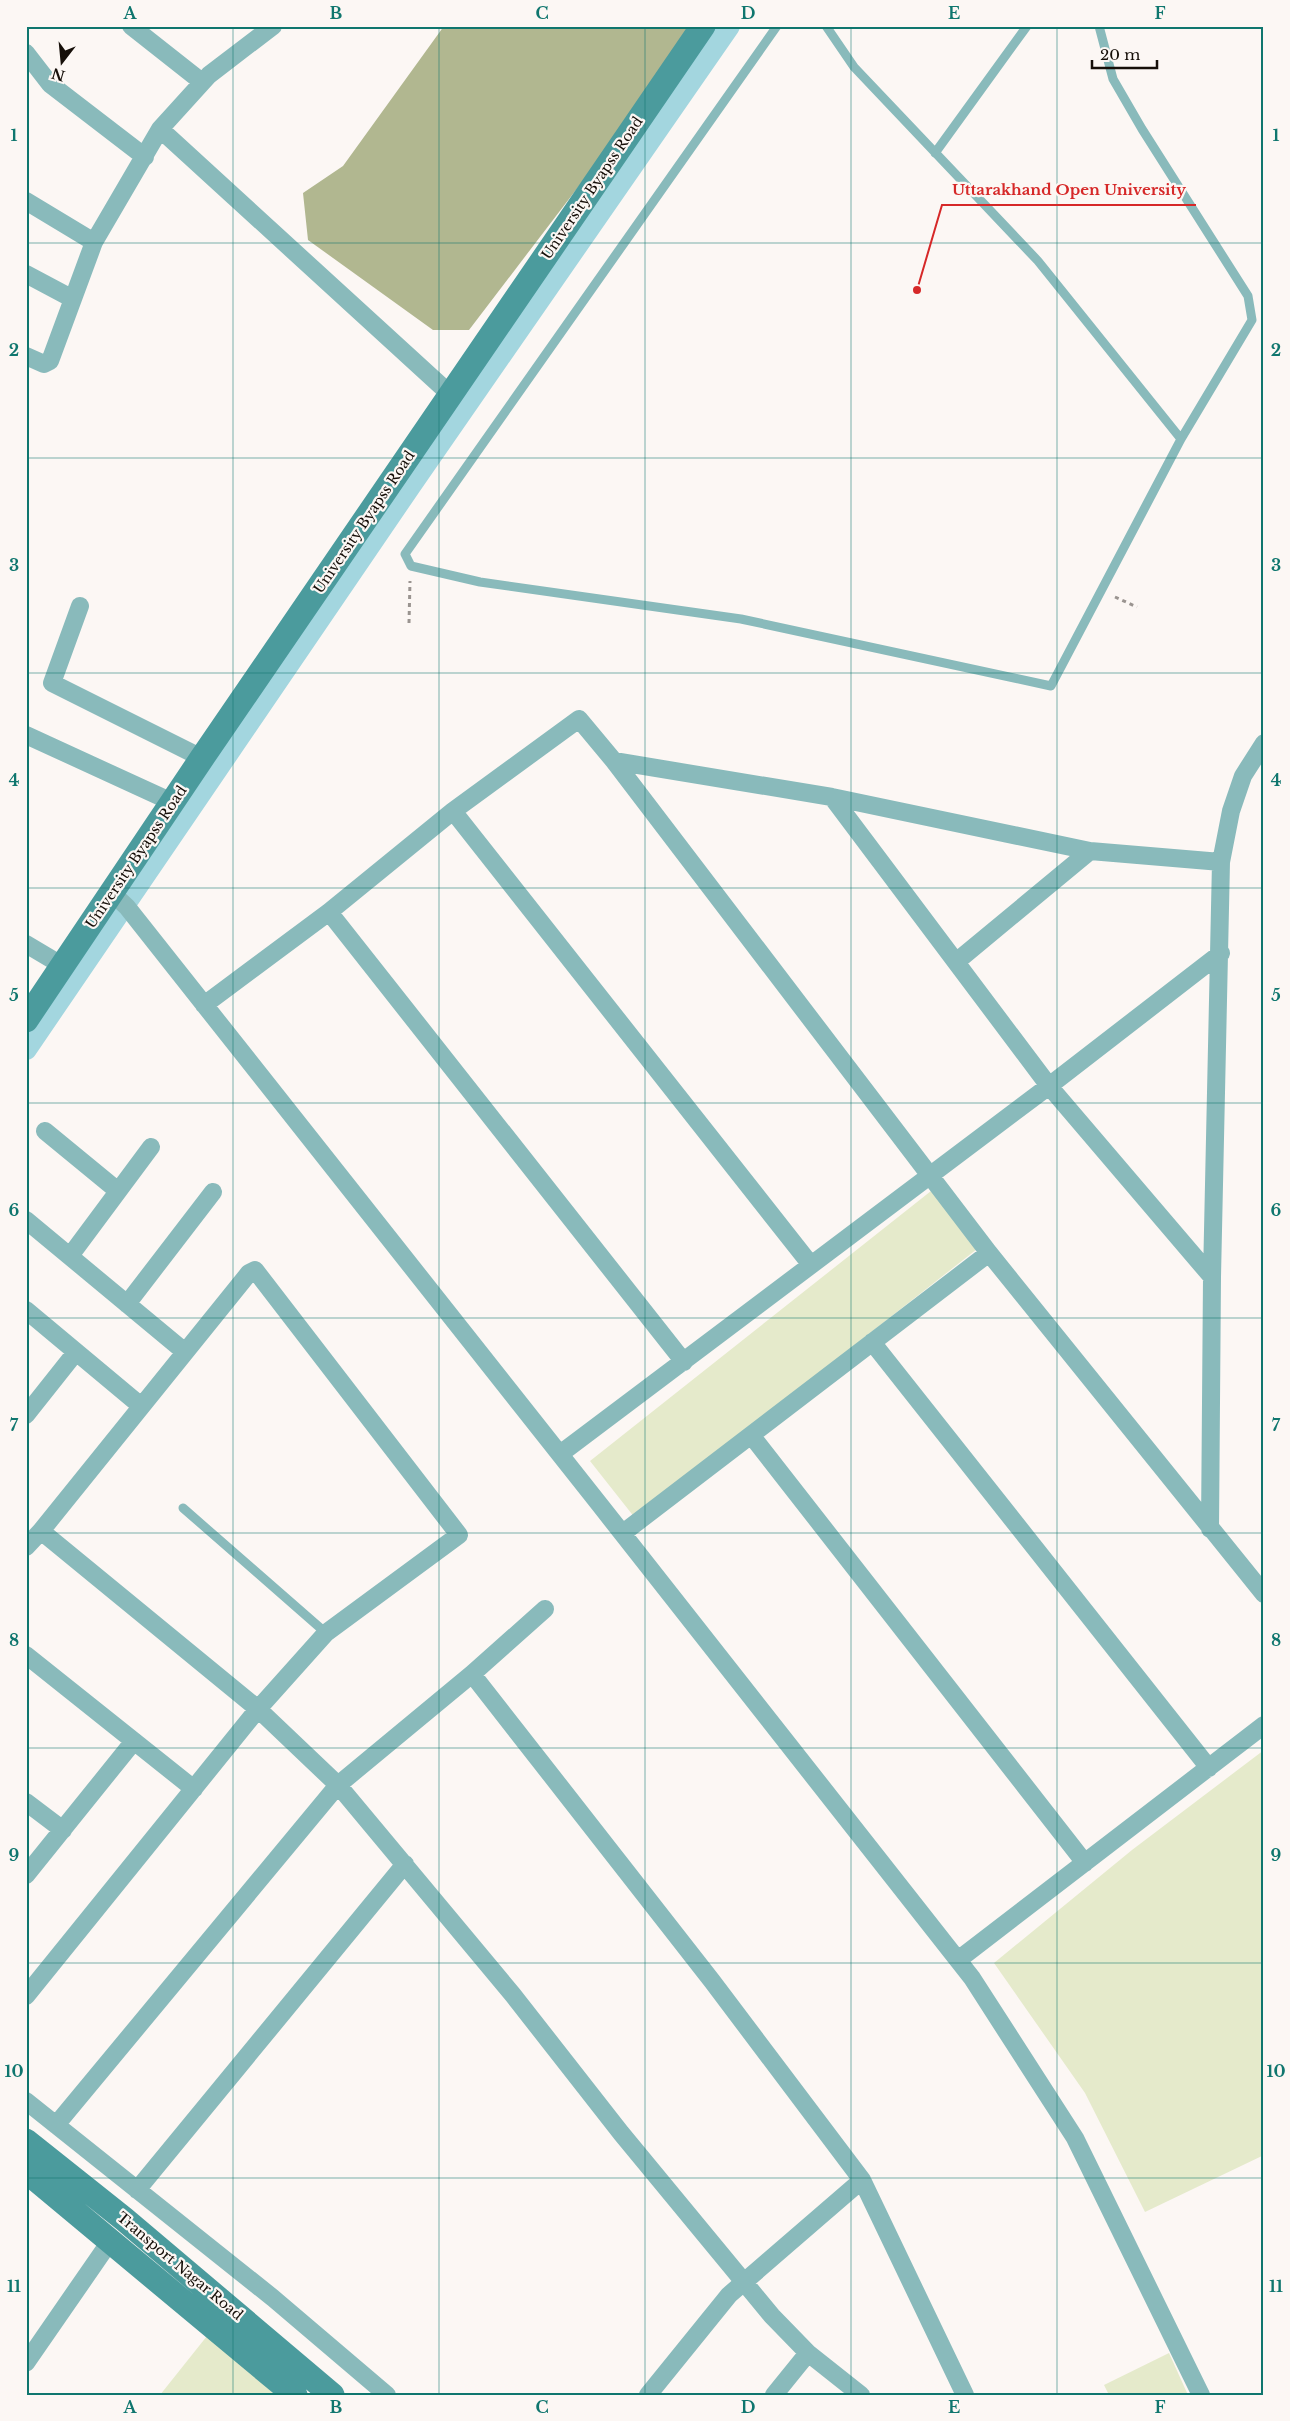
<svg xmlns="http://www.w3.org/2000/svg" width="1290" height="2421" viewBox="0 0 1290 2421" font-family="'Libre Baskerville',serif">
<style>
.green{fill:#e5eacb}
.forest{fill:#b1b790}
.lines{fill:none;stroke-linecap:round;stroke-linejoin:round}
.canal{stroke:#a3d6df;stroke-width:22}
.path{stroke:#9a9490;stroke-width:3;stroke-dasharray:4 4;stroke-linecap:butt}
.service{stroke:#89babb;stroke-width:9}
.minor{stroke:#89babb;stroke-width:18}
.secondary{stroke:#4b9b9d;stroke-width:25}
.grid{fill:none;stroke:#0f766e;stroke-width:1;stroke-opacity:0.55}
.labels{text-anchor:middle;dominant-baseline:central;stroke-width:4.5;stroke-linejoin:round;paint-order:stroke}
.street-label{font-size:14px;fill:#160f09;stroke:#fcf7f4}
.leader{fill:none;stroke:#d62828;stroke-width:2}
.callout-dot{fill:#d62828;stroke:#fcf7f4;stroke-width:2}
.callout-label{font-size:15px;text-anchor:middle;font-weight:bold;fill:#d62828;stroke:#fcf7f4;stroke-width:4.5;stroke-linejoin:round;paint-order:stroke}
.neatline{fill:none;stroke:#0f766e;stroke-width:2}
.grid-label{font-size:16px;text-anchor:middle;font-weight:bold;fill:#0f766e}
</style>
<rect width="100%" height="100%" fill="#fcf7f4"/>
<path class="green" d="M931 1191 977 1249 635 1518 590 1461Z
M1264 1750V2155L1145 2212 1085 2093 994 1963 1132 1850Z
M207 2336 276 2395H160Z
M1169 2353 1188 2395H1109L1104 2385Z"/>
<path class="forest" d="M444 26H701L469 330H433L308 240 303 193 343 166Z"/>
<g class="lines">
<path class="canal" d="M26 1049 410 486 729 26"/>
<path class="path" d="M1115 597 1137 607
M409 623 410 581"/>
<path class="service" d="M777 26 405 554 411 566 480 582 741 619 1051 686 1181 439 1252 320 1248 296 1142 129 1113 79 1099 26
M826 26 854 67 1038 261 1181 439
M935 153 1027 26
M183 1508 326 1633"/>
<path class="minor" d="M131 26 202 82
M26 53 50 84 145 157
M160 129 451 395
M26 201 94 242
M26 274 73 299
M26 356 44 364 50 361 94 242 160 129 209 75 273 26
M80 606 52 683 202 758
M26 735 172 802
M614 761 832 797 1090 851 1221 862
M832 797 1049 1086 1212 1277
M453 811 811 1265
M112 893 127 907 600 1505 972 1978 1075 2138 1201 2395
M329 912 684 1362
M26 944 63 966
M956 962 1090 851
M204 1005 329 912 453 811 579 719 614 761 989 1253 1264 1594
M45 1131 118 1191
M26 1220 185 1352
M70 1256 151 1147
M127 1304 213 1192
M26 1310 141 1406
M872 1342 1209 1768
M26 1415 76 1352
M751 1435 1085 1863
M560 1454 1049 1086 1221 953
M1210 1529 1212 1277 1221 862 1231 811 1243 776 1264 743
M623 1533 989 1253
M26 1547 41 1531 258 1709 338 1785 513 1995 621 2133 772 2316 808 2353 861 2395
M26 1655 194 1789
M472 1674 545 1609
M26 1802 63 1830
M26 1875 134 1741
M958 1960 1264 1725
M26 1996 258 1709 326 1633 459 1535 255 1270 249 1273 41 1531
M26 2101 273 2298 387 2395
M56 2125 338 1785 472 1674 712 1981 862 2180 965 2395
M137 2190 405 1864
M26 2363 111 2240
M648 2395 729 2295 862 2180
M774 2395 808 2353"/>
<path class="secondary" d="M26 1020 202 758 703 26
M26 2141 124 2219 332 2395
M26 2171 295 2395"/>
</g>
<path class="grid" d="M233 26V2395M439 26V2395M645 26V2395M851 26V2395M1057 26V2395M26 243H1264M26 458H1264M26 673H1264M26 888H1264M26 1103H1264M26 1318H1264M26 1533H1264M26 1748H1264M26 1963H1264M26 2178H1264"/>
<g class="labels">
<g class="street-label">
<text transform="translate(592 188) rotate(-56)">University Byapss Road</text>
<text transform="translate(364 522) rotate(-56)">University Byapss Road</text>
<text transform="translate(136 857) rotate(-56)">University Byapss Road</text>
<text transform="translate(180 2266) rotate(40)">Transport Nagar Road</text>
</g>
</g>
<path class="leader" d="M917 290L942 205H1196"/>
<circle class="callout-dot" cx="917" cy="290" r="5"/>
<g class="callout-label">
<text x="1069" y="195">Uttarakhand Open University</text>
</g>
<rect width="1290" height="2421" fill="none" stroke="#fcf7f4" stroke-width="55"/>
<g transform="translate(62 62) rotate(196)" stroke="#fcf7f4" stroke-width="4" paint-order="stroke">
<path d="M0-4L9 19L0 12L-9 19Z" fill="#160f09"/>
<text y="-8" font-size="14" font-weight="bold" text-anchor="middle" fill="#160f09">N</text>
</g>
<path d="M1092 60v8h65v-8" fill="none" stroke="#160f09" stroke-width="2.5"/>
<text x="1100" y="60" font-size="15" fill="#160f09" stroke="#fcf7f4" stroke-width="4" paint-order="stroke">20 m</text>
<rect x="28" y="28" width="1234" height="2366" class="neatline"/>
<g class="grid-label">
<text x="130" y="19">A</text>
<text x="336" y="19">B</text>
<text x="542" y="19">C</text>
<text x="748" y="19">D</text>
<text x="954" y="19">E</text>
<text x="1160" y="19">F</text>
<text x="14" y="141">1</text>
<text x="1276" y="141">1</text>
<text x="14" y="356">2</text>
<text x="1276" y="356">2</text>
<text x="14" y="571">3</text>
<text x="1276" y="571">3</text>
<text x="14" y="786">4</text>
<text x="1276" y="786">4</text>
<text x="14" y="1001">5</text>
<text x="1276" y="1001">5</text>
<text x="14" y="1216">6</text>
<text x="1276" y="1216">6</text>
<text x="14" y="1431">7</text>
<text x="1276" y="1431">7</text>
<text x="14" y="1646">8</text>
<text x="1276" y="1646">8</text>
<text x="14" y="1861">9</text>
<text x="1276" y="1861">9</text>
<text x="14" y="2077">10</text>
<text x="1276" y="2077">10</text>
<text x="14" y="2292">11</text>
<text x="1276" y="2292">11</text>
<text x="130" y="2413">A</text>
<text x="336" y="2413">B</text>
<text x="542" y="2413">C</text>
<text x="748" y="2413">D</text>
<text x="954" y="2413">E</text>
<text x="1160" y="2413">F</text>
</g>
</svg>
